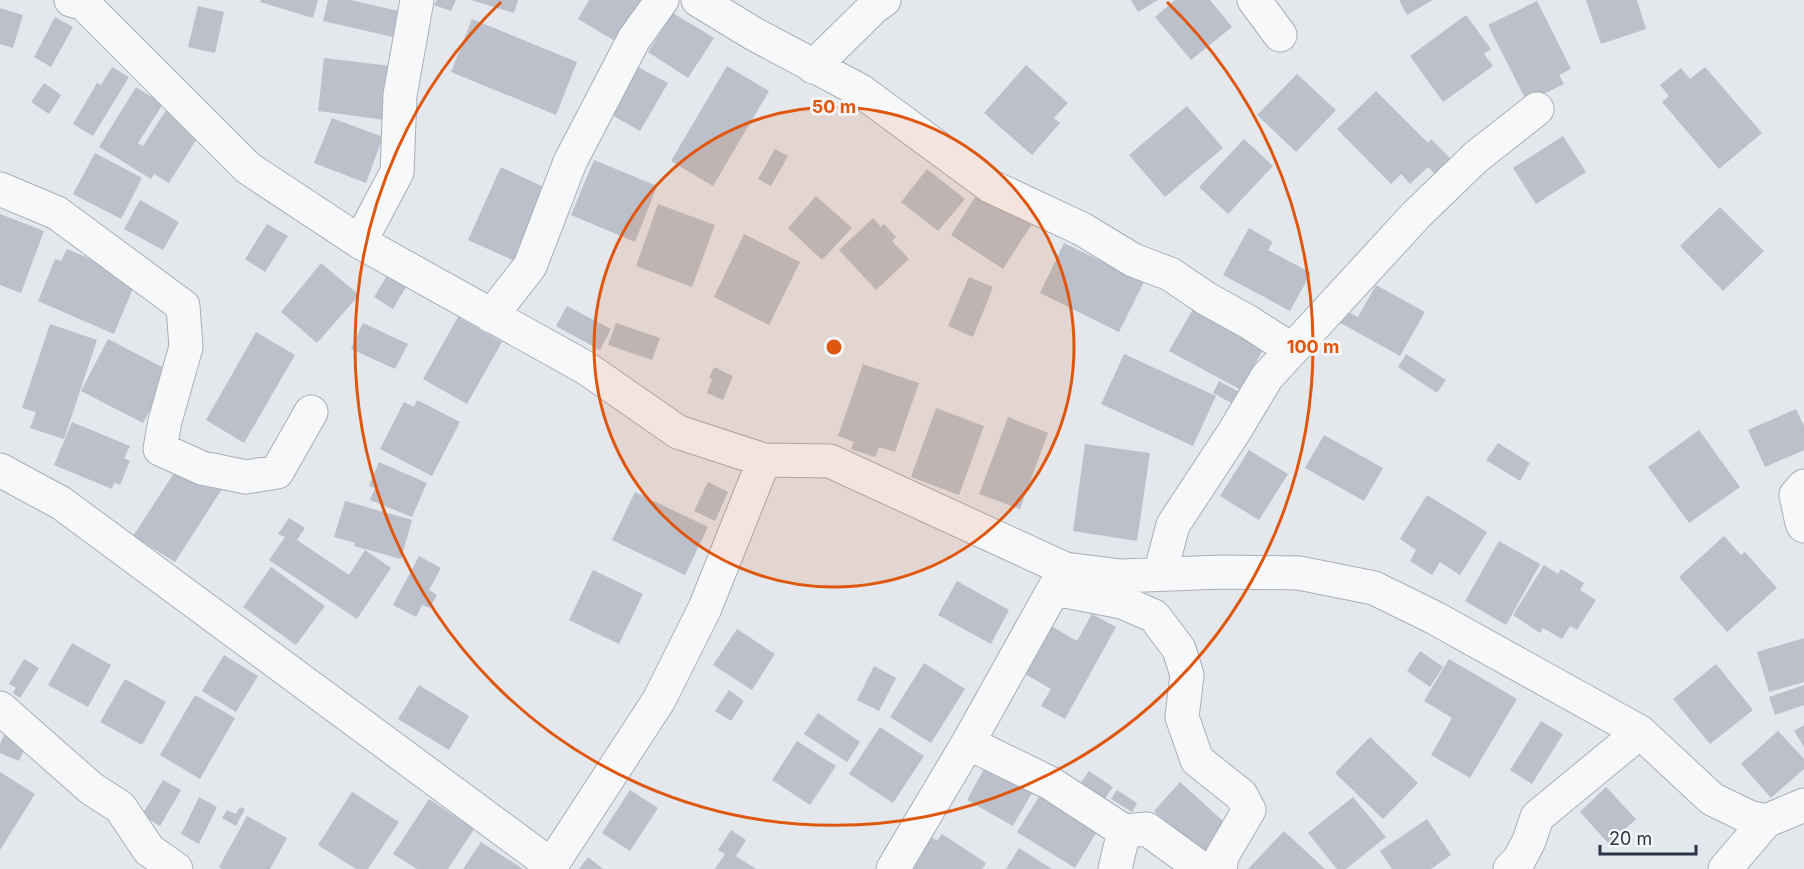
<svg xmlns="http://www.w3.org/2000/svg" width="1804" height="869" viewBox="0 0 1804 869" font-family="Inter,sans-serif">
<style>
.building{fill:#bbc0ca}
.lines{fill:none;stroke-linecap:round;stroke-linejoin:round}
.minor-casing{stroke:#a9aeb7;stroke-width:35}
.minor{stroke:#f7f8fa;stroke-width:33}
.ring{fill:none;stroke:#df570f;stroke-width:3}
.centre{fill:#df570f;stroke:#f4f6f9;stroke-width:3}
.ring-label{font-size:18px;text-anchor:middle;font-weight:bold;fill:#df570f;stroke:#f4f6f9;stroke-width:6;stroke-linejoin:round;paint-order:stroke}
</style>
<rect width="100%" height="100%" fill="#e4e7ec"/>
<path class="building" d="M261 0H318L313 18 260 2Z
M328 0H351L398 11 393 37 323 21Z
M437 0H456L451 11 434 5Z
M471 0H518L514 13Z
M589 0H647L620 44 578 19Z
M1131 0H1158L1138 12Z
M1175 0H1210L1232 27 1191 60 1155 17Z
M1399 0H1433L1407 15Z
M1586 0H1637L1646 29 1601 44Z
M1537 1 1571 69 1559 75 1564 84 1527 102 1488 25Z
M198 6 224 12 215 53 188 47Z
M0 8 23 15 13 48 0 44Z
M673 13 714 38 688 78 648 52Z
M1466 15 1491 49 1484 54 1493 66 1443 102 1410 56Z
M55 17 73 27 51 67 34 57Z
M472 19 577 62 556 115 451 72Z
M324 58 391 66 385 120 318 111Z
M1026 65 1068 103 1054 118 1060 123 1032 155 984 113Z
M727 66 769 91 713 186 671 161Z
M112 67 129 77 93 136 73 124 97 83 101 85Z
M638 67 668 83 640 131 610 114Z
M1705 67 1762 133 1719 169 1662 102 1669 96 1660 85 1681 68 1690 79Z
M1297 74 1336 110 1296 152 1257 115Z
M44 83 61 95 49 114 31 102Z
M136 87 163 104 138 143 143 146 168 107 203 129 169 183 154 174 151 179 99 147Z
M1376 91 1428 143 1431 139 1455 163 1439 178 1428 167 1410 184 1401 174 1391 184 1337 129Z
M1187 106 1223 148 1165 197 1129 155Z
M332 118 383 137 366 183 314 163Z
M1563 136 1586 172 1536 204 1513 168Z
M1244 139 1273 166 1228 214 1199 187Z
M775 149 788 156 771 186 758 179Z
M95 153 142 178 121 219 73 194Z
M594 160 657 186 635 242 571 215Z
M501 167 550 190 517 262 468 240Z
M927 169 965 199 938 231 901 202Z
M979 191 1032 224 1003 269 951 235Z
M816 196 852 228 822 260 788 228Z
M140 200 179 222 163 250 124 229Z
M658 204 715 225 692 287 636 266Z
M1720 207 1764 251 1723 291 1680 246Z
M0 214 44 231 21 293 0 285Z
M873 218 881 227 884 224 896 237 892 241 909 259 876 290 839 250Z
M267 224 288 236 265 272 245 259Z
M1249 228 1273 242 1268 250 1311 273 1290 311 1223 275Z
M744 234 800 262 769 325 714 297Z
M1064 243 1144 282 1119 332 1040 293Z
M67 249 137 279 114 334 38 301 55 259 61 261Z
M321 263 359 295 317 343 281 312Z
M388 274 407 285 393 309 374 297Z
M969 277 993 287 973 337 948 326Z
M1376 285 1425 312 1400 356 1337 321 1343 309 1358 317Z
M567 306 611 329 600 350 556 326Z
M1193 309 1264 348 1241 390 1169 351Z
M458 317 502 342 467 404 423 379Z
M363 323 408 344 395 369 351 349Z
M616 323 660 338 652 360 608 345Z
M50 324 97 340 64 439 30 428 36 412 22 408Z
M256 332 295 355 244 443 206 420Z
M108 339 170 371 143 423 81 391Z
M1124 354 1216 396 1193 446 1101 404Z
M1406 354 1446 380 1437 393 1398 367Z
M863 364 919 383 895 452 879 447 875 457 851 449 854 442 838 436Z
M714 367 733 376 723 400 707 393 712 379 709 378Z
M1219 381 1241 393 1235 405 1213 393Z
M417 400 460 422 432 476 380 449 404 402 414 407Z
M936 408 984 426 959 495 911 477Z
M1796 409 1804 426V450L1765 467 1748 430Z
M1008 417 1048 433 1020 509 979 494Z
M72 422 130 446 124 458 130 461 120 485 114 483 112 489 54 465Z
M1699 430 1740 487 1689 523 1648 467Z
M1324 435 1383 468 1364 501 1305 468Z
M1498 443 1530 463 1520 481 1486 460Z
M1085 444 1150 453 1137 541 1073 531Z
M1249 450 1288 474 1259 520 1220 496Z
M379 462 427 483 412 517 370 500 375 488 369 486Z
M176 470 222 489 175 562 133 536Z
M708 482 728 492 715 521 694 511Z
M635 492 708 527 685 575 612 540Z
M1427 495 1487 532 1460 575 1440 562 1432 575 1410 561 1416 550 1400 539Z
M345 501 412 520 401 559 354 546 355 543 334 537Z
M289 518 305 528 297 540 349 575 365 550 391 568 357 619 269 560 285 537 278 534Z
M1724 536 1741 555 1745 552 1777 588 1727 632 1679 577Z
M1499 541 1540 564 1506 625 1465 601Z
M419 556 441 568 429 590 437 595 430 608 422 605 416 617 393 605Z
M1544 565 1558 574 1561 569 1584 583 1580 590 1596 600 1577 630 1570 626 1562 639 1543 628 1540 633 1513 615Z
M271 567 325 606 296 645 243 607Z
M593 570 643 594 619 644 569 620Z
M957 581 1009 610 991 644 938 615Z
M1092 614 1116 627 1065 719 1041 706 1051 689 1025 674 1051 626 1077 641Z
M737 629 775 654 752 690 713 665Z
M1804 638V682L1769 692 1757 652Z
M72 643 111 665 88 707 48 685Z
M1420 651 1443 667 1430 687 1407 671Z
M224 655 258 676 236 712 202 691Z
M24 659 39 668 20 698 13 693 16 688 9 684Z
M1449 659 1517 699 1470 778 1431 755 1452 718 1424 701Z
M924 663 965 689 931 743 890 717Z
M1716 664 1753 710 1710 744 1673 699Z
M874 666 896 678 879 711 857 700Z
M125 679 166 702 142 745 100 722Z
M419 685 469 716 449 750 398 719Z
M1804 685V705L1775 715 1769 697Z
M729 690 744 701 731 721 715 711Z
M195 695 235 718 200 779 160 755Z
M818 713 860 742 847 762 804 734Z
M1541 721 1563 734 1532 784 1510 770Z
M1804 725V747L1794 731Z
M880 727 924 756 893 803 849 774Z
M6 731 28 741 19 761 0 753V744Z
M1778 731 1804 759V769L1771 798 1741 764Z
M1370 737 1418 783 1383 819 1335 773Z
M797 741 836 766 810 805 772 780Z
M985 767 1032 793 1013 826 967 800Z
M1089 771 1113 787 1102 803 1078 787Z
M0 772 35 794 0 850Z
M163 780 181 790 160 826 142 815Z
M1180 782 1232 829 1206 858 1154 811Z
M1606 787 1636 819 1609 844 1580 812Z
M630 790 658 808 630 851 602 833Z
M1117 790 1137 803 1132 812 1111 799Z
M352 792 399 822 368 869H356L318 845Z
M1042 792 1099 828 1075 868 1017 832Z
M199 797 217 807 199 844 181 834Z
M1353 797 1386 837 1346 869H1337L1308 833Z
M429 799 474 829 448 869H417L393 854Z
M240 807 245 809 236 826 222 818 227 810 236 814Z
M247 816 287 838 270 869H222L219 867Z
M1427 819 1451 855 1431 869H1392L1380 851Z
M731 830 746 840 736 856 756 869H715L725 854 718 850Z
M1284 831 1325 869H1248Z
M942 834 986 863 982 869H910L932 837 937 841Z
M481 842 523 869H463Z
M1019 848 1052 869H1006Z
M588 857 603 869H579Z"/>
<g class="lines">
<g class="minor-casing">
<path id="minor" d="M71 0 84 4 248 168 360 242 586 368 678 432 764 460 830 461 1065 569 1121 576 1222 572 1299 573 1374 588 1435 618 1640 732 1712 799 1749 817 1766 821 1804 805
M698 0 754 34 861 91 990 186 1082 229 1133 260 1170 274 1207 299 1247 321 1292 350
M1254 0 1280 35
M813 67 873 8 884 0
M0 189 57 213 183 306 186 347 165 421 160 449 202 468 246 477 277 472 311 412
M360 242 397 172 400 95 417 0
M491 316 530 266 570 162 634 39 662 0
M0 470 61 503 551 865
M1804 486 1796 495 1802 523 1804 526
M1160 574 1173 525 1234 432 1267 377 1416 215 1476 157 1537 109
M1055 589 1122 602 1154 616 1179 649 1187 675 1182 717 1197 760 1241 795 1249 810 1222 856 1220 869
M0 708 92 789 120 807 149 850 176 869
M968 743 1050 783 1124 831
M549 869 659 700 705 608 764 460
M893 869 968 743 1065 569
M1115 869 1124 831 1147 829 1202 869
M1510 869 1519 860 1529 841 1537 817 1640 732
M1725 869 1766 821"/>
</g>
<use href="#minor" class="minor"/>
</g>
<circle cx="834" cy="347" r="240" fill="#df570f" fill-opacity=".12"/>
<g class="ring">
<circle cx="834" cy="347" r="240"/>
<path d="M1167 2A479 479 0 1 1 501 2"/>
</g>
<circle cx="834" cy="347" r="9" class="centre"/>
<g class="ring-label">
<text x="834" y="113">50 m</text>
<text x="1313" y="353">100 m</text>
</g>
<path d="M1600 845v9h96v-9" fill="none" stroke="#2b3445" stroke-width="3"/>
<text x="1609" y="845" font-size="18" fill="#2b3445" stroke="#f4f6f9" stroke-width="4.5" paint-order="stroke">20 m</text>
</svg>
